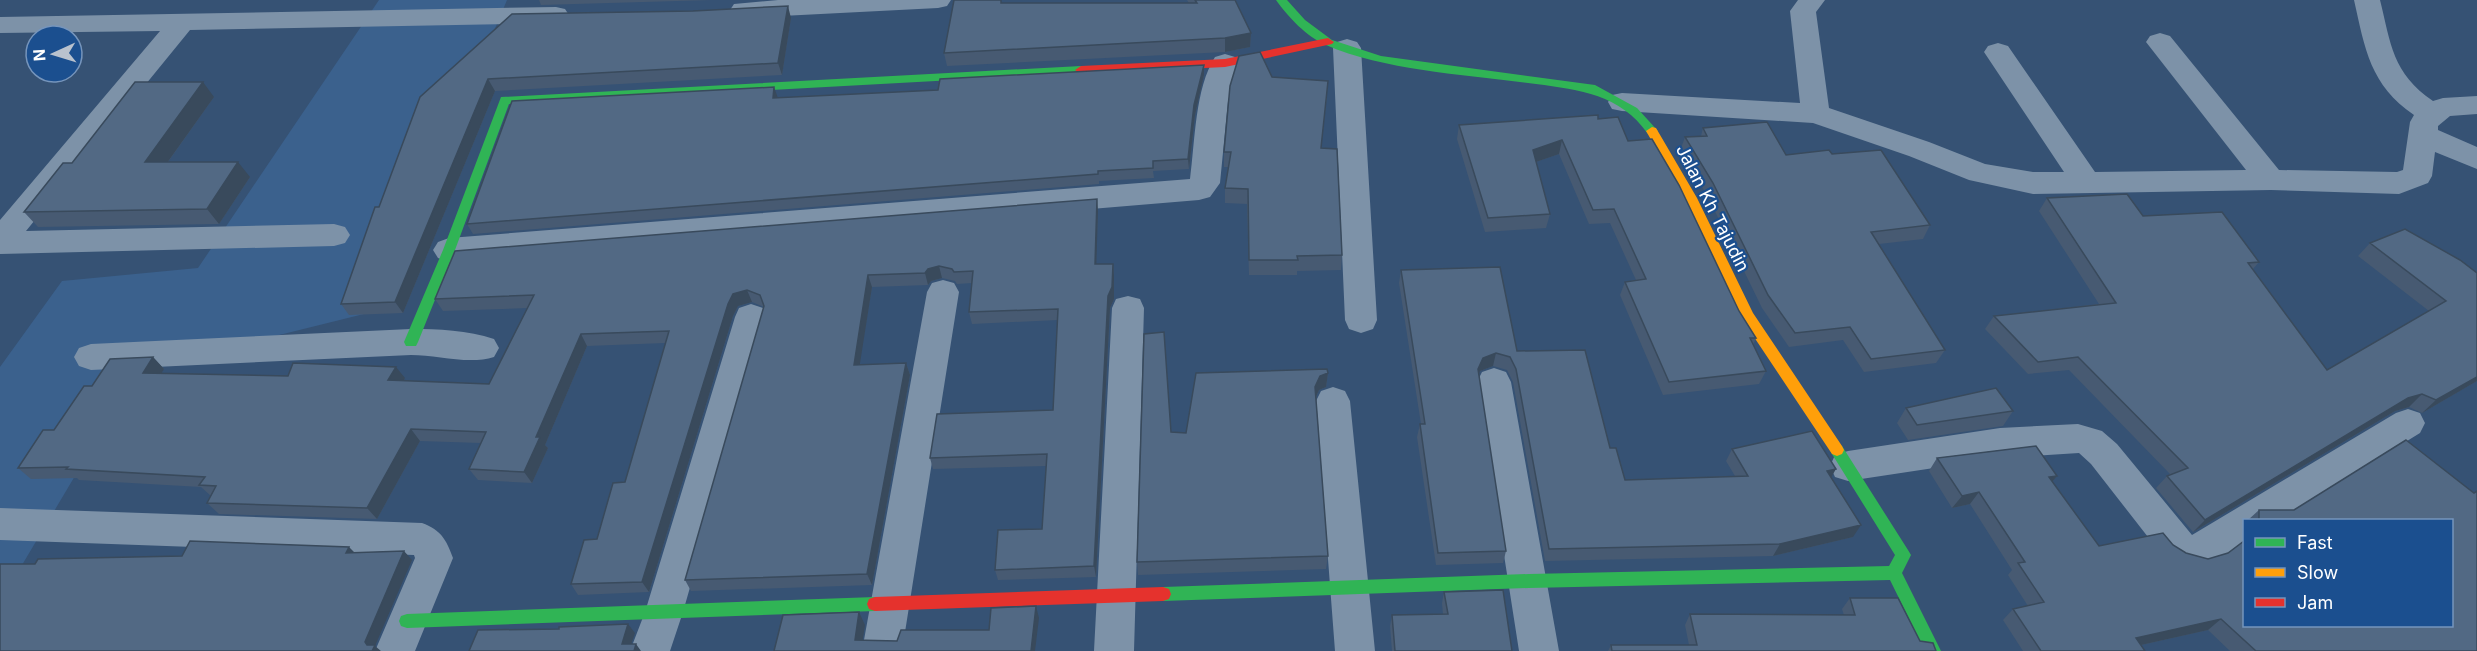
<svg xmlns="http://www.w3.org/2000/svg" width="2477" height="651" viewBox="0 0 2477 651" font-family="Inter,sans-serif">
<style>
.water{fill:#3b618d}
.lines{fill:none;stroke-linecap:round;stroke-linejoin:round}
.street{fill:#7d92a8;fill-rule:evenodd}
.fast{fill:#30b455;fill-rule:evenodd}
.slow{fill:#ff9f0a;fill-rule:evenodd}
.jam{fill:#e5322d;fill-rule:evenodd}
.wall{fill:#475a72}
.shaded-wall{fill:#394a5c}
.building{fill:#526984;stroke:#394a5c;stroke-width:1.5}
.labels{text-anchor:middle;dominant-baseline:central;stroke-width:4.5;stroke-linejoin:round;paint-order:stroke}
.street-label{font-size:18px;fill:#fff;stroke:#1b4f8f}
</style>
<rect width="100%" height="100%" fill="#365274"/>
<path class="water" d="M379 0H507L376 311 138 370 0 602V367L62 281 198 268Z"/>
<g class="lines">
<path class="street" d="M778 0H951L947 6 938 8 743 18 734 16 730 10 734 4Z
M1798 0H1825L1816 12 1829 108 1929 142 1985 164 2033 172H2064L1984 52 1988 46 1998 43 2008 46 2095 172 2246 170 2146 42 2150 36 2160 33 2170 36 2279 170 2397 172 2403 170 2410 122 2414 115C2370 85 2365 49 2354 0H2380C2391 44 2392 73 2433 101L2443 98 2477 96V114L2450 116 2438 126V130L2477 147V169L2435 152 2432 176 2428 183 2399 194 2271 190 2033 194 1969 180 1909 156 1813 123 1622 111 1612 109 1608 102 1612 95 1622 93 1800 103 1790 11Z
M556 7 565 9 569 15 565 21 556 23 190 30 26 231 334 224 345 227 350 235 345 243 334 246 0 254V220L160 31 0 33V17Z
M1347 39 1357 42 1361 48 1377 320 1373 329 1361 333 1349 329 1345 320 1333 48 1337 42Z
M1225 54 1235 57 1239 63 1228 101 1220 183 1210 197 1199 200 449 262 438 258 433 250 438 242 449 238 1190 179C1195 142 1195 88 1215 57Z
M943 280 954 283 959 292 902 651H862L927 292 932 283Z
M1128 296 1140 299 1144 308 1134 651H1094L1112 308 1116 299Z
M751 304 763 308 767 317 683 612 670 651H630L645 612 735 317 739 308Z
M411 329C438 329 468 330 494 339L499 348 494 357C469 365 437 355 411 355L91 370 79 366 74 357 79 348 91 344Z
M1494 368 1506 372 1511 382 1559 651H1519L1477 382 1482 372Z
M1333 387 1345 391 1350 401 1375 651H1335L1316 401 1321 391Z
M2408 409 2420 413 2425 423 2420 433 2279 520H2244V542C2212 563 2198 583 2162 555L2091 464 2079 453 2000 458 1848 481 1835 477 1830 466 1835 455 1848 451 2000 428 2078 424 2102 431 2117 444 2192 535 2396 413Z
M0 508 422 523C441 530 446 539 453 558L415 651H375L415 558 414 555 0 540Z"/>
<path class="fast" d="M1276 0H1287L1305 20 1332 40 1381 56 1595 85 1637 108 1658 131 1656 134H1648C1620 94 1580 90 1536 84 1470 75 1386 71 1326 45 1307 37 1288 17 1276 0Z
M1081 66 1087 70 1085 73 509 104 455 250 418 342 416 346H406L404 342 443 250 501 97Z
M1837 444 1842 446 1908 550 1911 555 1902 573 1941 651H1925L1890 580 1529 588 1163 601 1157 599 1155 594 1157 589 1163 587 1529 574 1889 566 1895 555 1832 454 1830 450 1832 446Z
M875 597 881 599 883 604 881 609 875 611 407 628 401 626 399 621 401 616 407 614Z"/>
<path class="slow" d="M1652 127 1656 128 1697 198 1753 313 1842 446 1844 450 1842 454 1837 456 1832 454 1742 319 1685 198 1646 131Z"/>
<path class="jam" d="M1328 38 1334 42 1332 44 1225 67 1081 74 1075 70 1081 66 1225 59Z
M1163 587 1169 589 1171 594 1169 599 1163 601 875 611 869 609 867 604 869 599 875 597Z"/>
</g>
<path class="wall" d="M539 0H712L541 5Z
M1187 0H1235L1251 33 1250 47 1225 52 947 66 944 53 1005 3H1189Z
M512 14 791 18 782 75 495 91 403 313 349 315 341 304 379 207Z
M1204 75 1195 115 1189 169 1153 171 1154 178 1099 181V184L473 234 467 224 778 98 938 90Z
M1272 77 1327 96 1321 148 1342 255 1341 270 1297 271V275H1249L1247 204 1225 203V188L1228 167H1224V152Z
M214 97 168 162 250 177 219 224 38 227 24 212 72 163Z
M1598 119 1628 141 1756 338 1753 345 1766 371 1759 384 1663 395 1620 295 1625 282 1636 280 1610 223 1589 224 1559 154 1536 162 1550 214 1546 228 1485 232 1457 139 1459 125Z
M1703 128 1786 155 1832 154 1930 225 1923 239 1879 244 1945 350 1936 363 1864 372 1843 340 1789 347 1762 308 1708 197 1680 151 1685 137 1701 136Z
M2047 198 2143 216 2259 262 2253 269 2327 370 2429 311 2358 256 2370 243 2460 260 2477 381 2422 413 2409 407 2395 411 2193 532 2156 488 2167 476 2170 474 2069 370 2028 374 1985 329 1994 316 2099 304 2039 211Z
M1098 211 1096 264H1113L1114 276V299L1110 308 1096 577 998 580 995 570 1042 529 1046 466 933 469 930 458 1053 410 1058 320 972 324 969 312 972 283 957 284 955 281 942 278 931 281 928 285 872 287 859 365 906 363 910 375 872 585 691 591 685 580 764 307 752 302 738 306 733 316 649 592 578 595 571 584 597 539 625 482 665 343 587 346 545 445 548 448 532 483 478 480 469 469 481 443 420 441 377 519 219 514 207 503 211 496 201 487 79 480 77 478 31 479 18 468 54 430 92 386 153 357 164 369 161 373 405 378 403 381 489 384 528 308 443 311 435 299Z
M1401 270 1517 351 1610 448 1625 480 1735 476 1726 461 1732 449 1831 477 1853 537 1773 556 1545 561 1513 382 1507 370 1493 366 1480 371 1478 375 1506 551 1503 563 1436 565 1417 437 1420 424H1421L1399 283Z
M1328 373 1326 387 1319 390 1316 397 1328 556 1326 569 1138 575 1137 562 1171 432 1186 433Z
M1906 408 2013 411 2003 426 1908 440 1897 423Z
M2406 440 2474 493 2477 491V651H2230L2208 630 2141 645 2145 651H2023L2003 620 2013 609 2028 606 2008 575 2012 570 1970 504 1952 508 1929 471 1937 458 2036 446 2057 476 2052 482 2099 546 2163 533 2173 545 2186 553 2208 559 2228 553 2244 541V626H2451V520H2248L2259 510H2294Z
M1444 592 1512 651H1392L1390 626 1392 615H1443L1442 603Z
M1850 598 1936 651H1608L1611 645H1689L1685 625 1690 614 1844 615 1842 609Z"/>
<path class="shaded-wall" d="M788 6 791 18 782 75 778 63Z
M1251 33 1250 47 1225 52V38Z
M1204 65V75L1195 115 1189 169 1188 159 1194 105Z
M488 79 495 91 403 313 395 302Z
M203 82 214 97 157 177 145 162Z
M774 87 778 98H773Z
M1562 140 1559 154 1530 164 1533 150Z
M238 162 250 177 219 224 207 209Z
M1097 199 1098 211 1096 276 1095 264Z
M1113 264 1114 276V299L1110 308 1096 577 1094 566 1108 296Z
M939 266 942 278 931 281 928 285 925 273 928 269Z
M868 275 872 287 858 376 854 365Z
M747 290 752 302 738 306 733 316 649 592 642 582 728 304 733 294Z
M581 334 587 346 545 445 548 448 532 483 524 472 536 437Z
M1496 353 1493 366 1480 371 1475 382 1478 369 1483 358Z
M153 357 164 369 155 384 143 373Z
M906 363 910 375 872 585 867 574Z
M396 367 405 378 397 392 388 380Z
M1328 373 1326 387 1319 390 1314 401 1315 387 1320 376Z
M2477 377V381L2422 413 2436 400Z
M2422 394 2409 407 2395 411 2193 532 2205 520 2408 398Z
M411 429 420 441 377 519 367 508Z
M1836 469 1829 481 1827 471Z
M2057 476 2047 488 2049 477Z
M1979 492 1970 504 1952 508 1962 496Z
M1861 525 1853 537 1773 556 1780 544Z
M349 547 357 555 346 553Z
M404 551 412 560 375 646 381 651H373L365 642Z
M1036 606 1039 618 1035 651H1031Z
M859 612 865 625 861 651 855 640Z
M2221 619 2208 630 2123 649 2136 638Z
M628 624 635 633 629 651 622 644Z
M636 644 641 651H634Z"/>
<path class="building" d="M954 0H1001V3H1197L1195 0H1235L1251 33 1225 38 944 53Z
M788 6 778 63 488 79 395 302 341 304 375 207H379L420 97 512 14 693 11Z
M1260 52 1272 77 1328 81 1321 148 1337 149 1342 255 1297 256 1298 260H1249L1248 189 1225 188 1231 152H1224L1230 86 1239 56Z
M1204 65 1194 105 1188 159 1153 161V168L1098 171V174L467 224 512 101 774 87 773 98 938 90 940 79Z
M135 82H203L145 162H238L207 209 24 212 63 163H72Z
M1598 115V119L1618 117 1628 141 1652 139 1679 185 1739 311 1756 338H1750L1766 371 1669 382 1625 282 1646 279 1614 209 1593 210 1562 140 1533 150 1550 214 1488 218 1459 125Z
M1767 122 1786 155 1829 150 1832 154 1881 150 1930 225 1871 232 1945 350 1871 359 1850 327 1795 333 1768 295 1713 183 1685 137 1707 136 1703 128Z
M2127 194 2143 216 2222 212 2259 262 2248 263 2327 370 2446 301 2370 243 2405 229 2460 260 2477 273V377L2436 400 2422 394 2408 398 2205 520 2167 476 2188 468 2078 357 2038 362 1994 316 2116 303 2047 198Z
M1097 199 1095 264H1113L1112 287 1108 296 1094 566 995 570 998 530 1042 529 1047 454 930 458 937 414 1053 410 1058 309 969 312 973 271 954 272 952 269 939 266 928 269 925 273 868 275 854 365 906 363 867 574 685 580 764 306 760 295 747 290 733 294 728 304 642 582 571 584 584 540 597 539 613 483 625 482 669 331 581 334 536 437H540L524 472 469 469 486 432 411 429 367 508 207 503 216 486 199 485 205 477 66 469 68 467 18 468 43 430H54L84 386H92L110 359 153 357 143 373 288 376 293 363 396 367 388 380 489 384 534 295 435 299 455 251Z
M1500 267 1517 351 1585 350 1610 448H1616L1625 480 1748 476 1732 449 1812 431 1836 469 1827 471 1861 525 1780 544 1549 549 1516 369 1510 357 1496 353 1483 358 1478 369 1506 551 1438 553 1420 424H1425L1401 270Z
M1164 332 1171 432 1186 433 1196 373 1327 369 1328 373 1320 376 1315 387 1328 556 1137 562 1144 334Z
M1996 388 2013 411 1917 425 1906 408Z
M2406 440 2474 493 2477 491V651H2256L2221 619 2136 638 2145 651H2041L2013 609 2044 602 2018 563 2025 562 1979 492 1962 496 1937 458 2036 446 2057 476 2049 477 2099 546 2163 533 2173 545 2186 553 2208 559 2228 553 2244 541V626H2451V520H2259V510H2294Z
M190 541 349 547 346 553 404 551 365 642 367 645H375L372 651H0V564H35L38 559 182 556Z
M1503 590 1512 651H1395L1392 615 1448 614 1444 592Z
M1850 598H1898L1920 641 1933 643 1936 651H1612L1611 645H1697L1690 614 1855 615Z
M1036 606 1031 651H774L783 615 859 612 855 640 897 641 901 630H989L991 608Z
M628 624 622 644H636L634 651H469L478 630 559 629V627Z"/>
<g class="labels">
<g class="street-label">
<text transform="translate(1713 208) rotate(63)">Jalan Kh Tajudin</text>
</g>
</g>
<rect x="2243" y="519" width="210" height="108" fill="#1b4f8f" stroke="#7695bc" stroke-width="1.5"/>
<rect x="2255" y="538" width="30" height="9" fill="#30b455" stroke="#7695bc" stroke-width="1.5"/>
<text x="2297" y="549" font-size="18" fill="#ffffff">Fast</text>
<rect x="2255" y="568" width="30" height="9" fill="#ff9f0a" stroke="#7695bc" stroke-width="1.5"/>
<text x="2297" y="579" font-size="18" fill="#ffffff">Slow</text>
<rect x="2255" y="598" width="30" height="9" fill="#e5322d" stroke="#7695bc" stroke-width="1.5"/>
<text x="2297" y="609" font-size="18" fill="#ffffff">Jam</text>
<g transform="translate(54 54) rotate(266)"><circle r="28" fill="#1b4f8f" stroke="#7695bc" stroke-width="1.5"/>
<path d="M0-4.5L10 22L0 15L-10 22Z" fill="#b9c2ce"/>
<text y="-9" font-size="16" font-weight="bold" text-anchor="middle" fill="#ffffff">N</text>
</g>
</svg>
